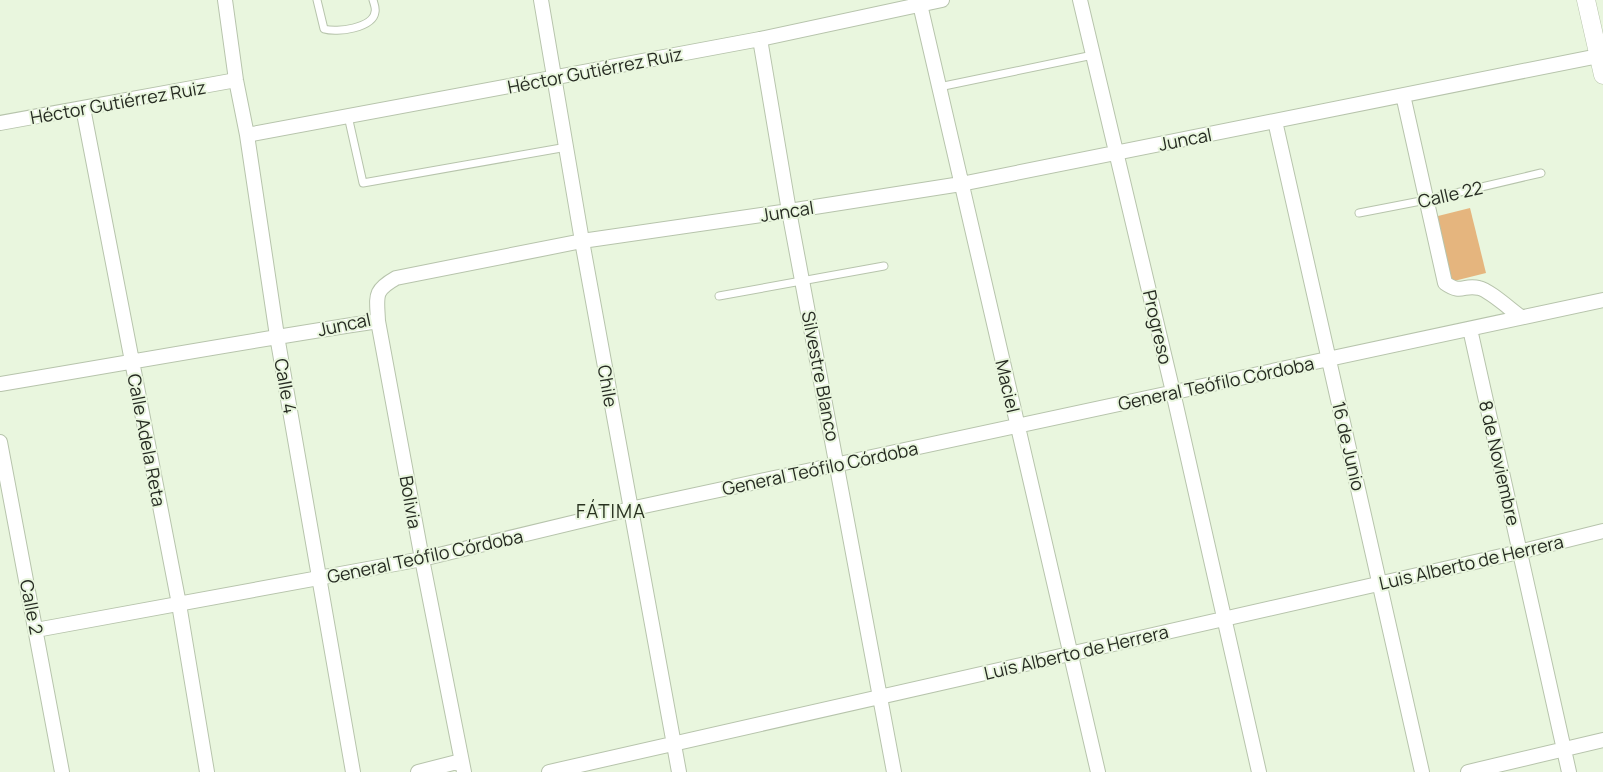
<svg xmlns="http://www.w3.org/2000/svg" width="1603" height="772" viewBox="0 0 1603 772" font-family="Manrope,sans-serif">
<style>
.park{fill:#e5b57e}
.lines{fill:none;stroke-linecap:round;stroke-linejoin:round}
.service-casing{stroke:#b7c4ac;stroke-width:9}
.minor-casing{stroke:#b7c4ac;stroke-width:16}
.tertiary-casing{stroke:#b7c4ac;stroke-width:19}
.service{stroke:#fff;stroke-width:7}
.minor{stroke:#fff;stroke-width:14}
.tertiary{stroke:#fff;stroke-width:18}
.labels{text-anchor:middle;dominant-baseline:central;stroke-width:4;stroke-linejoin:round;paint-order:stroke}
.street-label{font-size:18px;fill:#262b22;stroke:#e9f6de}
.neighbourhood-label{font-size:19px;letter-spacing:1px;fill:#293220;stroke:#e9f6de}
</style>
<rect width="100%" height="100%" fill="#e9f6de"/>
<path class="park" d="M1470 208 1486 273 1450 282 1434 217Z"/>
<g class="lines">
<g class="service-casing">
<path id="service" d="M317 0 324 29C337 33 373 28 375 12 376 9 374 3 373 0
M939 87 1093 55
M348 116 363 183 567 147
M1359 213 1426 200 1541 173
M719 296 884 266"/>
</g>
<g class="minor-casing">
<path id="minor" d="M225 0 236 80 247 135 277 336 353 772
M541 0 582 241 679 772
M919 0 1098 772
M1080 0 1173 392 1259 772
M760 39 789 211 894 772
M1403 95 1445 283C1462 295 1463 284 1479 288 1489 290 1511 310 1521 317
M83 108 179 604 207 772
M1275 121 1422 772
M0 123 236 80
M247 135 760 39 942 0
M1470 329 1569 772
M0 384C126 363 252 340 378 321
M0 442 62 772
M36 630 422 559 630 509 1603 300
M418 772 461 761
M464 772 422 559 378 321C377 296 373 291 396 278L582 241 789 211 961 184 1603 55
M549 772 1519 552 1603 531
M1468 772 1603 740"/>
</g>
<g class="tertiary-casing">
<path id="tertiary" d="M1586 0 1603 75"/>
</g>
<use href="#service" class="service"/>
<use href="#minor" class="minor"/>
<use href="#tertiary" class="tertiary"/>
</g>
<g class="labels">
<g class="street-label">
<text transform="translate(595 70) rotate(-11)">Héctor Gutiérrez Ruiz</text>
<text transform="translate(118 102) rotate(-10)">Héctor Gutiérrez Ruiz</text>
<text transform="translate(1185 139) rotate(-11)">Juncal</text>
<text transform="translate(1450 194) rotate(-13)">Calle 22</text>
<text transform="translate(787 211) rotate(-9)">Juncal</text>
<text transform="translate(344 324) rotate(-12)">Juncal</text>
<text transform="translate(1158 327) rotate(77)">Progreso</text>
<text transform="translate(821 376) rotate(79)">Silvestre Blanco</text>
<text transform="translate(1216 383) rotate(-12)">General Teófilo Córdoba</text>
<text transform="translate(286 386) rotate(80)">Calle 4</text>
<text transform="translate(608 386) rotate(80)">Chile</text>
<text transform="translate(1008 386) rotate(77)">Maciel</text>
<text transform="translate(147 440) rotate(79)">Calle Adela Reta</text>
<text transform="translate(1349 446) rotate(77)">16 de Junio</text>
<text transform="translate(1500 463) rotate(77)">8 de Noviembre</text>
<text transform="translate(820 468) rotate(-12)">General Teófilo Córdoba</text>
<text transform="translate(411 502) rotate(80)">Bolivia</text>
<text transform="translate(425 556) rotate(-12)">General Teófilo Córdoba</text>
<text transform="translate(1471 562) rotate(-13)">Luis Alberto de Herrera</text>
<text transform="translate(32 607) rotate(79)">Calle 2</text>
<text transform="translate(1076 652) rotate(-13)">Luis Alberto de Herrera</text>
</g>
<g class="neighbourhood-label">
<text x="611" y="511">FÁTIMA</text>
</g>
</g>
</svg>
